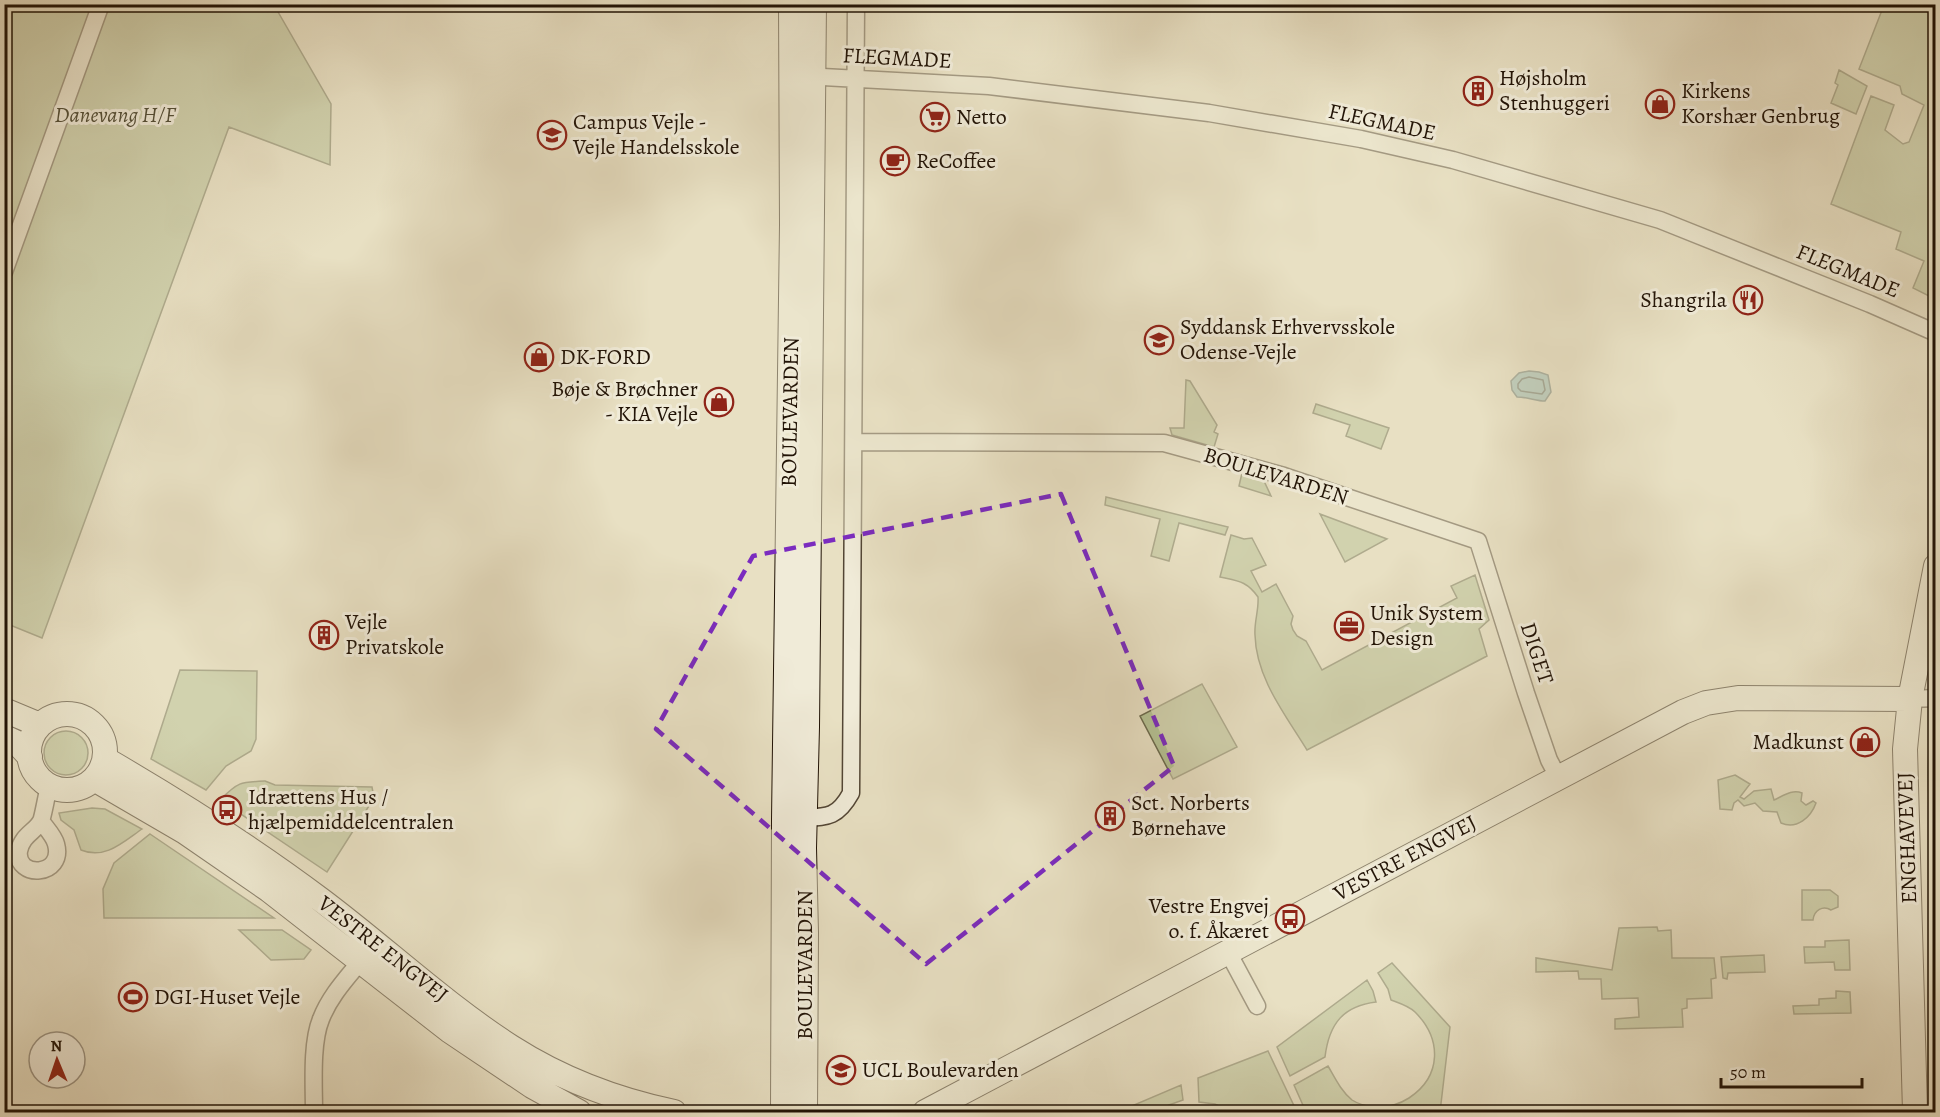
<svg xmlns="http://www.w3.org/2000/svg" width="1940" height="1117" viewBox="0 0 1940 1117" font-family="Alegreya,serif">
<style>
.green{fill:#b5c294;stroke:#6b6a4d;stroke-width:1.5}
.water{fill:#98bcb8;stroke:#687871;stroke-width:1.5}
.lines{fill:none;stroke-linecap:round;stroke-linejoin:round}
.shore{stroke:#5c685f;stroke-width:1.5}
.street-casing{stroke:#534635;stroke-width:19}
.secondary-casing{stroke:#211306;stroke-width:26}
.street{stroke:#f0ebd8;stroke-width:16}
.secondary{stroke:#f0ebd8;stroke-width:24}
.marked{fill:none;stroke:#7b2cbf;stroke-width:4.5;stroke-dasharray:12 8;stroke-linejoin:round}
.labels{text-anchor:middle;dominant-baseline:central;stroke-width:6;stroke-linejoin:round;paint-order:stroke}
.street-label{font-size:22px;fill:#211306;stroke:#f0ebd8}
.poi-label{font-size:22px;fill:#211306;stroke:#f0ebd8;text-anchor:start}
.park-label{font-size:22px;font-style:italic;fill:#555038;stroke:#f0ebd8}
</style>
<rect width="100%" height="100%" fill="#e8e0c3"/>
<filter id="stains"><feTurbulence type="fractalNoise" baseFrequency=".00333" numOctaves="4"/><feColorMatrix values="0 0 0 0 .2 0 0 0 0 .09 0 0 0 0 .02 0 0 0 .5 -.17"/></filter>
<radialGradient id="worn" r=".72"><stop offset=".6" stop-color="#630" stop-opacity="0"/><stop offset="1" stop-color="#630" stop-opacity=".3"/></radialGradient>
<path class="green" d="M4 5H274L331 104 330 165 229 127 42 638 5 623Z
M1884 5H1935V299L1913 288 1924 261 1896 249 1901 232 1831 204 1871 96 1894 105 1885 130 1903 144 1909 142 1924 105 1902 94 1900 86 1859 69Z
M1839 70 1867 86 1856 114 1831 103 1838 85 1835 83Z
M1186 380 1190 381 1217 425 1214 432 1218 434 1214 447 1172 435 1170 428H1184Z
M1316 404 1389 428 1381 449 1346 436 1350 425 1313 413Z
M1242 473 1263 479 1271 496 1239 486Z
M1106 497 1228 527 1225 535 1179 523 1169 561 1151 556 1160 519 1105 505Z
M1320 514 1387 539 1345 562Z
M1231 535 1244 539 1252 538 1266 565 1251 571 1262 592 1276 584 1293 616 1291 624 1293 630 1297 636 1306 641 1322 670 1457 598 1451 586 1475 575 1489 620 1479 629 1487 656 1307 750C1285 714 1256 678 1255 635 1254 622 1259 610 1258 597 1247 581 1238 581 1220 577Z
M180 670 257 671 256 739 251 751 226 766 206 790 151 759Z
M1202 684 1237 747 1173 779 1140 716Z
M44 753a22 22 0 1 1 44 0a22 22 0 1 1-44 0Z
M1735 775 1750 784 1740 797 1744 799 1754 791 1771 789 1774 800C1783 796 1792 789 1802 793L1801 801 1806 805 1813 801 1816 803C1811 817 1797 830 1781 823L1777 812 1763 811 1755 803 1744 806 1738 800 1734 803 1732 810 1720 809 1718 780Z
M265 781 275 785 372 787 374 798 327 872 220 800C238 782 240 782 265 781Z
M92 808 105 809 142 829C123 842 105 860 81 850L74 830 61 820 59 813Z
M150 834 274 918H104L103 889 114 863Z
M1802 890H1830L1838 896V907L1831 910C1823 905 1814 910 1813 920H1802Z
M1657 927 1658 931 1671 930 1672 958H1714L1716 978 1711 979 1712 998 1687 999V1008L1682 1009 1683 1027 1615 1029V1019L1639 1017 1638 998 1602 999 1601 979H1579L1578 971 1536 972V958L1612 970 1619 928Z
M239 930H282L311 950 304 959 271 960Z
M1849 940 1850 970H1835L1834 962 1805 963 1804 947H1825V941Z
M1764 955 1765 972 1728 973 1727 979 1723 978 1721 957Z
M1392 963 1450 1027 1440 1112H1306L1294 1085 1328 1066C1335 1078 1341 1091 1352 1100 1358 1104 1367 1106 1374 1107 1387 1108 1398 1105 1409 1098 1442 1076 1442 1039 1415 1012 1409 1006 1399 1003 1391 1000L1388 989 1378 973Z
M1367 980 1373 991 1376 1002C1343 1006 1329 1024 1325 1057L1290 1076 1277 1047Z
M1836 991 1850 992 1851 1013 1794 1014 1793 1006 1819 1005V999L1836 998Z
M1268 1051 1297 1112H1229L1215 1104 1199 1102 1198 1078Z
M1181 1085 1183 1100 1169 1105 1157 1112H1126L1127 1108Z"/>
<path class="water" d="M1529 371 1539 372 1548 375 1551 392 1545 401C1536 401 1528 397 1517 397L1512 390 1511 381 1519 373Z
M1935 698V829C1923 792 1929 736 1935 698Z"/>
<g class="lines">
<path class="shore" d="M1529 377 1543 380 1545 390 1542 394 1521 391 1518 388V384L1522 379Z"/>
<g class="street-casing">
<path id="street" d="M804 76 989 86 1209 113 1361 139 1453 160 1660 220 1870 304 1936 333
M4 272 101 4
M854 442 1164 443 1284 476 1478 541 1526 693 1549 760 1558 777
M1910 699 1936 698
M794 818C823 816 835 822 851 793L856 4
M41 821C46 828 54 836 56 844 65 877 15 879 19 851 22 835 35 832 41 821 43 817 47 793 49 786
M1228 952 1257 1006
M314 1112C314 1086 311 1043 321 1019 331 993 351 974 367 953"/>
</g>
<g class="secondary-casing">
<path id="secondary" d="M4 710 40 725
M29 752a38 38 0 1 1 76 0a38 38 0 1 1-76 0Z
M4 737 17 743 30 757
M105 759C179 802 252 848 321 900 385 948 444 1004 511 1047 561 1079 617 1100 674 1112
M94 779 185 832 269 890 450 1031 532 1086 579 1112
M783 1112 784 819 792 225 791 4
M805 1112 806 933 804 848 807 727 814 4
M925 1112 1683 712 1706 703 1738 698 1910 699
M1915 1112 1905 749 1910 699 1936 566"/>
</g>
<use href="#street" class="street"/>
<use href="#secondary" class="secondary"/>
</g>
<path d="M0 0H1940V1117H0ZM1061 494 1174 766 926 964 656 729 753 556Z" fill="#e8e0c3" fill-opacity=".55" fill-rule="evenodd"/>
<path class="marked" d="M1061 494 1174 766 926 964 656 729 753 556Z"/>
<defs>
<g id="building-ring" transform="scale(1.5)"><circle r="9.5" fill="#f0ebd8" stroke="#8f2418" stroke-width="1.5"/><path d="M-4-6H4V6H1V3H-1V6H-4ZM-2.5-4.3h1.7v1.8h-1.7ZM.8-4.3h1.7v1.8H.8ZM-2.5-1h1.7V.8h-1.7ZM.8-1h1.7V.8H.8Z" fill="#8f2418"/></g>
<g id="shop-ring" transform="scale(1.5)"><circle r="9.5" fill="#f0ebd8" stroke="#8f2418" stroke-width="1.5"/><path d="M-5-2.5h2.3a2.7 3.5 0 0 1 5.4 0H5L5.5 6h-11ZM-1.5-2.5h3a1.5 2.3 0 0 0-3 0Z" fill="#8f2418"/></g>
<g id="supermarket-ring" transform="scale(1.5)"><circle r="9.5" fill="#f0ebd8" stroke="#8f2418" stroke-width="1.5"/><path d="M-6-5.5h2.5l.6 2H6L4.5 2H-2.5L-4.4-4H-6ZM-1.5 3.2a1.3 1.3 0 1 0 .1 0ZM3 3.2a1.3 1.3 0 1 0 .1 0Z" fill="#8f2418"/></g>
<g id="school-ring" transform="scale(1.5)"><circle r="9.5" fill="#f0ebd8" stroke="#8f2418" stroke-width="1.5"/><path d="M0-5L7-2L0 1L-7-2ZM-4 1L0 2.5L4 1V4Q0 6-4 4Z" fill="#8f2418"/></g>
<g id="cafe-ring" transform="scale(1.5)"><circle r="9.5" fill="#f0ebd8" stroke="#8f2418" stroke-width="1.5"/><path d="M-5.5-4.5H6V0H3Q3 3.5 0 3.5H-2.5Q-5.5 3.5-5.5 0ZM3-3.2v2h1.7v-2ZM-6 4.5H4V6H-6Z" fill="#8f2418"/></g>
<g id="restaurant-ring" transform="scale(1.5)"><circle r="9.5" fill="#f0ebd8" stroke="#8f2418" stroke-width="1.5"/><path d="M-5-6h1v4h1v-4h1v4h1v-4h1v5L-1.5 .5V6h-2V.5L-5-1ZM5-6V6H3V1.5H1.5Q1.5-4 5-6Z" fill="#8f2418"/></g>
<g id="university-ring" transform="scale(1.5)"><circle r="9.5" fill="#f0ebd8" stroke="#8f2418" stroke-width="1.5"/><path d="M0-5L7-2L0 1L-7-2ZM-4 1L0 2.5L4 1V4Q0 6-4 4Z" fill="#8f2418"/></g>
<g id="office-ring" transform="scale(1.5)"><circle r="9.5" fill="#f0ebd8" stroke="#8f2418" stroke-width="1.5"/><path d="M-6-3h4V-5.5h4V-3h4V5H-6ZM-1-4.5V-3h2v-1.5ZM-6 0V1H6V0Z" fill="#8f2418"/></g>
<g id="bus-ring" transform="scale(1.5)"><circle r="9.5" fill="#f0ebd8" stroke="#8f2418" stroke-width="1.5"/><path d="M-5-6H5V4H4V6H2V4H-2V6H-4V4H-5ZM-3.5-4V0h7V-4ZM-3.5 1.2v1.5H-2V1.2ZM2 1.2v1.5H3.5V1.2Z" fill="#8f2418"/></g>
<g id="stadium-ring" transform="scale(1.5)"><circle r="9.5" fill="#f0ebd8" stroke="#8f2418" stroke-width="1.5"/><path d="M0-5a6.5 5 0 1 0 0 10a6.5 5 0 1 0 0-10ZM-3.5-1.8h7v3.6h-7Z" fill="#8f2418"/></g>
</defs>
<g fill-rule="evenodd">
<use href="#building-ring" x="1478" y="91"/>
<use href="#shop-ring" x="1660" y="104"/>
<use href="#supermarket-ring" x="935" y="117"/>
<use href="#school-ring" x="552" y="135"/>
<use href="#cafe-ring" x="895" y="161"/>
<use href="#restaurant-ring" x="1748" y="300"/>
<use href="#university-ring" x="1159" y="340"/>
<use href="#shop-ring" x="539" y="357"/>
<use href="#shop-ring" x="719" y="402"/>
<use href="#office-ring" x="1349" y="626"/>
<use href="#building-ring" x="324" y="635"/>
<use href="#shop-ring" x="1865" y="742"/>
<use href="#bus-ring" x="227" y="810"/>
<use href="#building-ring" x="1110" y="816"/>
<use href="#bus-ring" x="1290" y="919"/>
<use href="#stadium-ring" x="133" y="997"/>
<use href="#school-ring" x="841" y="1070"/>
</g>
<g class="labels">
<g class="street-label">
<text transform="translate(897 58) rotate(3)">FLEGMADE</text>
<text transform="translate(1382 122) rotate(12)">FLEGMADE</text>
<text transform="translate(1848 271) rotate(22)">FLEGMADE</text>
<text transform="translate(790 412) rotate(-89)">BOULEVARDEN</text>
<text transform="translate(1276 476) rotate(17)">BOULEVARDEN</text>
<text transform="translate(1537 653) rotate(72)">DIGET</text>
<text transform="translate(1907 838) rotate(-92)">ENGHAVEVEJ</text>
<text transform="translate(1405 858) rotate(-28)">VESTRE ENGVEJ</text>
<text transform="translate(383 949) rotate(38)">VESTRE ENGVEJ</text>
<text transform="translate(805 965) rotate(-90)">BOULEVARDEN</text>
</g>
<g class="poi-label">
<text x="1499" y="78">Højsholm<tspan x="1499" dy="25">Stenhuggeri</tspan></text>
<text x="1681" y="91">Kirkens<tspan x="1681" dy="25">Korshær Genbrug</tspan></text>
<text x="956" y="117">Netto</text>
<text x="573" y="122">Campus Vejle -<tspan x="573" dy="25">Vejle Handelsskole</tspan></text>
<text x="916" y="161">ReCoffee</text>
<text x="1727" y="300" text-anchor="end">Shangrila</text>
<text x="1180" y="327">Syddansk Erhvervsskole<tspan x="1180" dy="25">Odense-Vejle</tspan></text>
<text x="560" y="357">DK-FORD</text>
<text x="698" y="389" text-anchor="end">Bøje &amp; Brøchner<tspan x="698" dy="25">- KIA Vejle</tspan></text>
<text x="1370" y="613">Unik System<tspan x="1370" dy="25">Design</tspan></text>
<text x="345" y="622">Vejle<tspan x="345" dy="25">Privatskole</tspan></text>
<text x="1844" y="742" text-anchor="end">Madkunst</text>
<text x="248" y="797">Idrættens Hus /<tspan x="248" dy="25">hjælpemiddelcentralen</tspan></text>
<text x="1131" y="803">Sct. Norberts<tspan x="1131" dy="25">Børnehave</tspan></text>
<text x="1269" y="906" text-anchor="end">Vestre Engvej<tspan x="1269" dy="25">o. f. Åkæret</tspan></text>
<text x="154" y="997">DGI-Huset Vejle</text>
<text x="862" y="1070">UCL Boulevarden</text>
</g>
<g class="park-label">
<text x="115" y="115">Danevang H/F</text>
</g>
</g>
<rect width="1940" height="1117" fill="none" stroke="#e8e0c3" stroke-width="24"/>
<rect x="6" y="6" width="1928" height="1105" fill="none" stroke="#211306" stroke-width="3"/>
<rect x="12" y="12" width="1916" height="1093" fill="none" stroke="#211306" stroke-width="1.5"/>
<g transform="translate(57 1060) rotate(358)"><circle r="28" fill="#f0ebd8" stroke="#9d9584" stroke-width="1.5"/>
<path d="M0-4.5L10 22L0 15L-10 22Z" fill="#8f2418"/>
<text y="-9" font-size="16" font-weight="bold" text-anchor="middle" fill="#211306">N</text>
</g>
<path d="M1721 1078v9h141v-9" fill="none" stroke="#211306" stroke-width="3"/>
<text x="1730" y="1078" font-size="18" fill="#211306" stroke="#f0ebd8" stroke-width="4.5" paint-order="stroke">50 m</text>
<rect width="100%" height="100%" filter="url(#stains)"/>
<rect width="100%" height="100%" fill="url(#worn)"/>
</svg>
